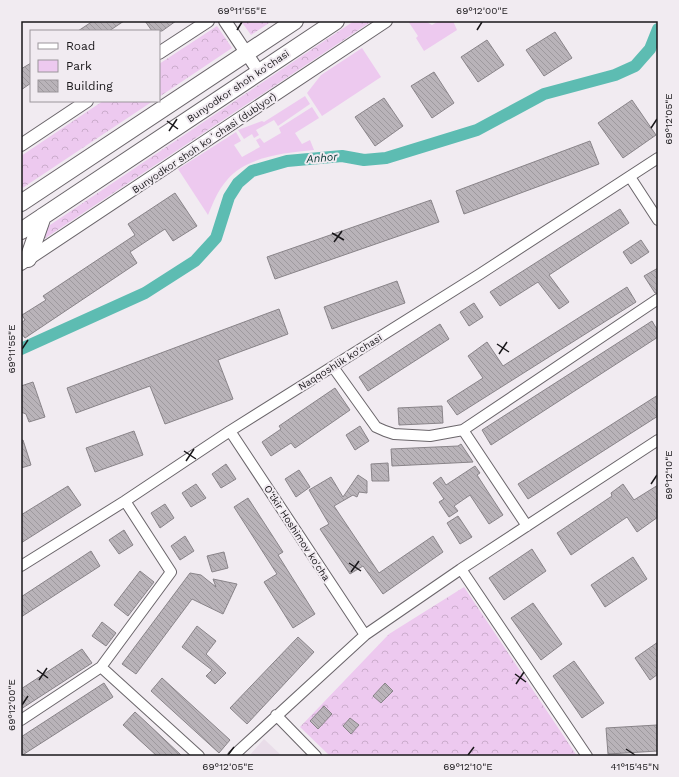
<svg xmlns="http://www.w3.org/2000/svg" width="679" height="777" viewBox="0 0 679 777" font-family="'Work Sans',sans-serif">
<style>
.built{fill:#e9dde9}
.green{fill:#edc9ef}
.forest{fill:url(#forest-crowns)}
.lines{fill:none;stroke-linecap:round;stroke-linejoin:round}
.stream{stroke:#5dbcb2;stroke-width:3.5}
.canal{stroke:#5dbcb2;stroke-width:12}
.building{fill:url(#building-back-hatch);stroke:#898489}
.minor-casing{stroke:#6a656a;stroke-width:12}
.tertiary-casing{stroke:#6a656a;stroke-width:14}
.primary-casing{stroke:#6a656a;stroke-width:18}
.minor{stroke:#fff;stroke-width:10}
.tertiary{stroke:#fff;stroke-width:12}
.primary{stroke:#fff;stroke-width:16}
.ticks{fill:none;stroke:#19171a;stroke-width:1.5}
.labels{text-anchor:middle;dominant-baseline:central;stroke-width:4;stroke-linejoin:round;paint-order:stroke}
.street-label{font-size:10px;fill:#19171a;stroke:#f1ebf1}
.water-label{font-size:11px;font-style:italic;fill:#02322e;stroke:#f1ebf1}
.neatline{fill:none;stroke:#19171a;stroke-width:1.5}
.ticks-label{font-size:10px;text-anchor:middle;fill:#19171a}
</style>
<defs>
<pattern id="forest-crowns" width="20" height="18" patternUnits="userSpaceOnUse"><rect width="20" height="18" fill="#edc9ef"/><path d="M2 6a3 3 0 1 1 6 0M12 15a3 3 0 1 1 6 0" fill="none" stroke="#cbaccc"/></pattern>
<pattern id="building-back-hatch" width="6" height="6" patternUnits="userSpaceOnUse"><rect width="6" height="6" fill="#b9b3b9"/><path d="M-1 5l2 2M0 0l6 6M5-1l2 2" fill="none" stroke="#9e999e"/></pattern>
</defs>
<rect width="100%" height="100%" fill="#f1ebf1"/>
<path class="built" d="M264 739 282 756H249Z"/>
<path class="green" d="M408 21H425L432 25 439 21H453L457 30 424 51 416 38 418 36Z
M362 48 381 77 322 116 307 93 321 75Z
M305 96 310 104 278 126 274 120 256 130 259 135 254 138 252 134 244 139 238 130 262 121 264 122Z
M312 107 319 118 295 133 302 144 310 140 314 150C285 153 247 156 227 180 218 190 213 203 208 215L178 169 236 132 241 141 234 145 242 157 260 147 256 140 260 138 264 143 281 133 279 128Z"/>
<path class="forest" d="M241 21H272L251 35Z
M354 21H372L38 243 44 229Z
M217 26 232 48 159 97V64Z
M103 101H153L21 189V156Z
M464 587 577 756H330L300 727 389 634Z"/>
<g class="lines">
<path class="stream" d="M36 339 38 342"/>
<path class="canal" d="M21 349 145 293 195 261 216 238 229 197 238 183 252 171 287 161 342 156 364 160 386 158 477 130 544 94 615 75 635 66 650 49 658 29"/>
</g>
<path class="building" d="M93 21H124L109 31H78Z
M145 21H176L162 31H152Z
M555 32 572 58 544 76 526 50Z
M487 40 504 65 478 82 461 57Z
M31 63V83L21 90V69Z
M434 72 454 103 432 118 411 86Z
M384 98 403 126 375 146 355 117Z
M632 100 656 135 623 158 598 123Z
M590 141 599 164 464 214 456 191Z
M175 193 197 226 173 241 165 229 130 252 137 263 25 338 21 333V323L25 320 22 315 46 300 43 296 135 235 128 224Z
M431 200 439 222 275 279 267 257Z
M620 209 629 223 549 275 569 302 559 309 538 282 500 306 490 292Z
M641 240 649 252 631 264 623 252Z
M658 268V293H655L644 276Z
M397 281 405 303 332 329 324 307Z
M627 287 636 302 457 415 447 401 483 378 468 356 487 342 503 366Z
M474 303 483 317 469 326 460 312Z
M279 309 288 334 218 360 233 399 165 424 150 386 76 413 67 388Z
M652 321 658 331V337L491 445 482 430Z
M440 324 449 339 368 391 359 377Z
M33 382 45 417 29 422 26 414 21 412V386Z
M335 388 350 410 295 448 291 443 271 456 262 442 281 429 279 426Z
M658 395V416L528 499 518 484Z
M442 406 443 423 399 425 398 408Z
M360 426 369 441 355 450 346 435Z
M134 431 143 455 95 472 86 448Z
M21 440H23L31 465 21 468Z
M461 444 473 462 392 466 391 449 458 446Z
M388 463 389 481H372L371 464Z
M226 464 236 479 221 488 212 474Z
M475 466 480 473 477 475 503 515 489 524 470 495 454 506 458 511 449 517 439 502 444 499 433 483 441 477 446 485Z
M299 470 310 487 296 497 285 479Z
M358 475 367 481V493L359 492 357 497 353 495 334 506 379 573 433 536 443 552 383 594 363 566 350 574 320 529 329 524 309 490 331 477 343 497Z
M196 484 206 498 191 507 182 493Z
M623 484 634 500 658 485V517L637 532 627 517 571 555 557 533 612 496 611 493Z
M68 486 81 505 21 543V515Z
M248 498 283 552 278 555 315 614 293 628 264 582 277 574 234 507Z
M165 504 174 518 160 528 151 513Z
M458 516 472 537 460 544 447 523Z
M124 530 133 545 119 554 109 540Z
M185 536 194 551 180 560 171 546Z
M532 549 546 571 504 600 489 578Z
M91 551 100 566 21 617V597Z
M224 552 228 568 212 572 207 556Z
M633 557 647 579 605 607 591 585Z
M140 571 154 582 128 616 114 605Z
M190 573 201 575 216 587 213 579 237 584 223 614 192 599 136 674 122 664Z
M533 603 562 644 541 660 511 618Z
M102 622 116 633 106 646 92 636Z
M197 626 216 641 206 654 226 673 215 684 206 676 212 670 182 647Z
M298 637 314 652 247 724 230 708Z
M658 642V674L650 680 635 658Z
M82 649 92 663 21 709V689Z
M574 661 604 703 582 718 553 676Z
M162 678 230 740 219 753 151 691Z
M104 683 113 697 21 756V737Z
M385 683 393 691 381 703 373 696Z
M324 706 332 714 318 729 310 721Z
M135 712 148 724 182 756H157L123 725Z
M350 718 359 725 351 734 343 726Z
M657 725 658 751 608 754 606 728Z"/>
<g class="lines">
<g class="minor-casing">
<path id="minor" d="M630 177 658 220
M333 367 376 427 385 431 394 434 430 436 463 430 658 299
M463 430 527 526
M230 431 365 635
M21 566 125 501 230 431 480 274 658 158
M461 569 587 756
M101 667 199 756
M276 715 316 756
M21 720 101 667 171 572 125 501
M233 756 365 635 461 569 658 440"/>
</g>
<g class="tertiary-casing">
<path id="tertiary" d="M225 21 259 72
M159 53 208 21
M21 145 87 101
M21 264 386 21"/>
</g>
<g class="primary-casing">
<path id="primary" d="M21 203 295 21
M21 231 336 21
M28 259 43 216"/>
</g>
<use href="#minor" class="minor"/>
<use href="#tertiary" class="tertiary"/>
<use href="#primary" class="primary"/>
</g>
<path class="ticks" d="M237 30 242 22M477 30 482 22M167 121 178 129M651 128 657 119M169 131 177 119M332 233 344 240M334 242 342 231M497 344 509 352M22 349 28 340M499 354 507 342M184 451 196 459M186 461 194 449M651 484 657 475M349 563 361 571M351 572 359 561M37 670 48 678M515 674 526 682M39 680 47 668M516 684 524 672M22 705 28 696M626 749 635 755M228 755 234 747M468 755 474 747"/>
<g class="labels">
<g class="street-label">
<text transform="translate(238 86) rotate(-34)">Bunyodkor shoh ko'chasi</text>
<text transform="translate(204 143) rotate(-34)">Bunyodkor shoh koʻchasi (dublyor)</text>
<text transform="translate(340 362) rotate(-32)">Naqqoshlik ko'chasi</text>
<text transform="translate(297 533) rotate(57)">O'tkir Hoshimov ko'cha</text>
</g>
<g class="water-label">
<text transform="translate(322 158) rotate(-5)">Anhor</text>
</g>
</g>
<rect width="679" height="777" fill="none" stroke="#f1ebf1" stroke-width="44"/>
<rect x="30" y="30" width="130" height="72" fill="#f1ebf1" stroke="#9b969b"/>
<rect x="38" y="43" width="20" height="6" fill="#ffffff" stroke="#9b969b"/>
<text x="66" y="50" font-size="12" fill="#19171a">Road</text>
<rect x="38" y="60" width="20" height="12" fill="#edc9ef" stroke="#9b969b"/>
<text x="66" y="70" font-size="12" fill="#19171a">Park</text>
<rect x="38" y="80" width="20" height="12" fill="url(#building-back-hatch)" stroke="#9b969b"/>
<text x="66" y="90" font-size="12" fill="#19171a">Building</text>
<rect x="22" y="22" width="635" height="733" class="neatline"/>
<g class="ticks-label">
<text x="242" y="14">69°11'55"E</text>
<text x="482" y="14">69°12'00"E</text>
<text transform="translate(668 119) rotate(-90)" y="4">69°12'05"E</text>
<text transform="translate(11 349) rotate(-90)" y="4">69°11'55"E</text>
<text transform="translate(668 475) rotate(-90)" y="4">69°12'10"E</text>
<text transform="translate(11 705) rotate(-90)" y="4">69°12'00"E</text>
<text x="228" y="770">69°12'05"E</text>
<text x="468" y="770">69°12'10"E</text>
<text x="635" y="770">41°15'45"N</text>
</g>
</svg>
